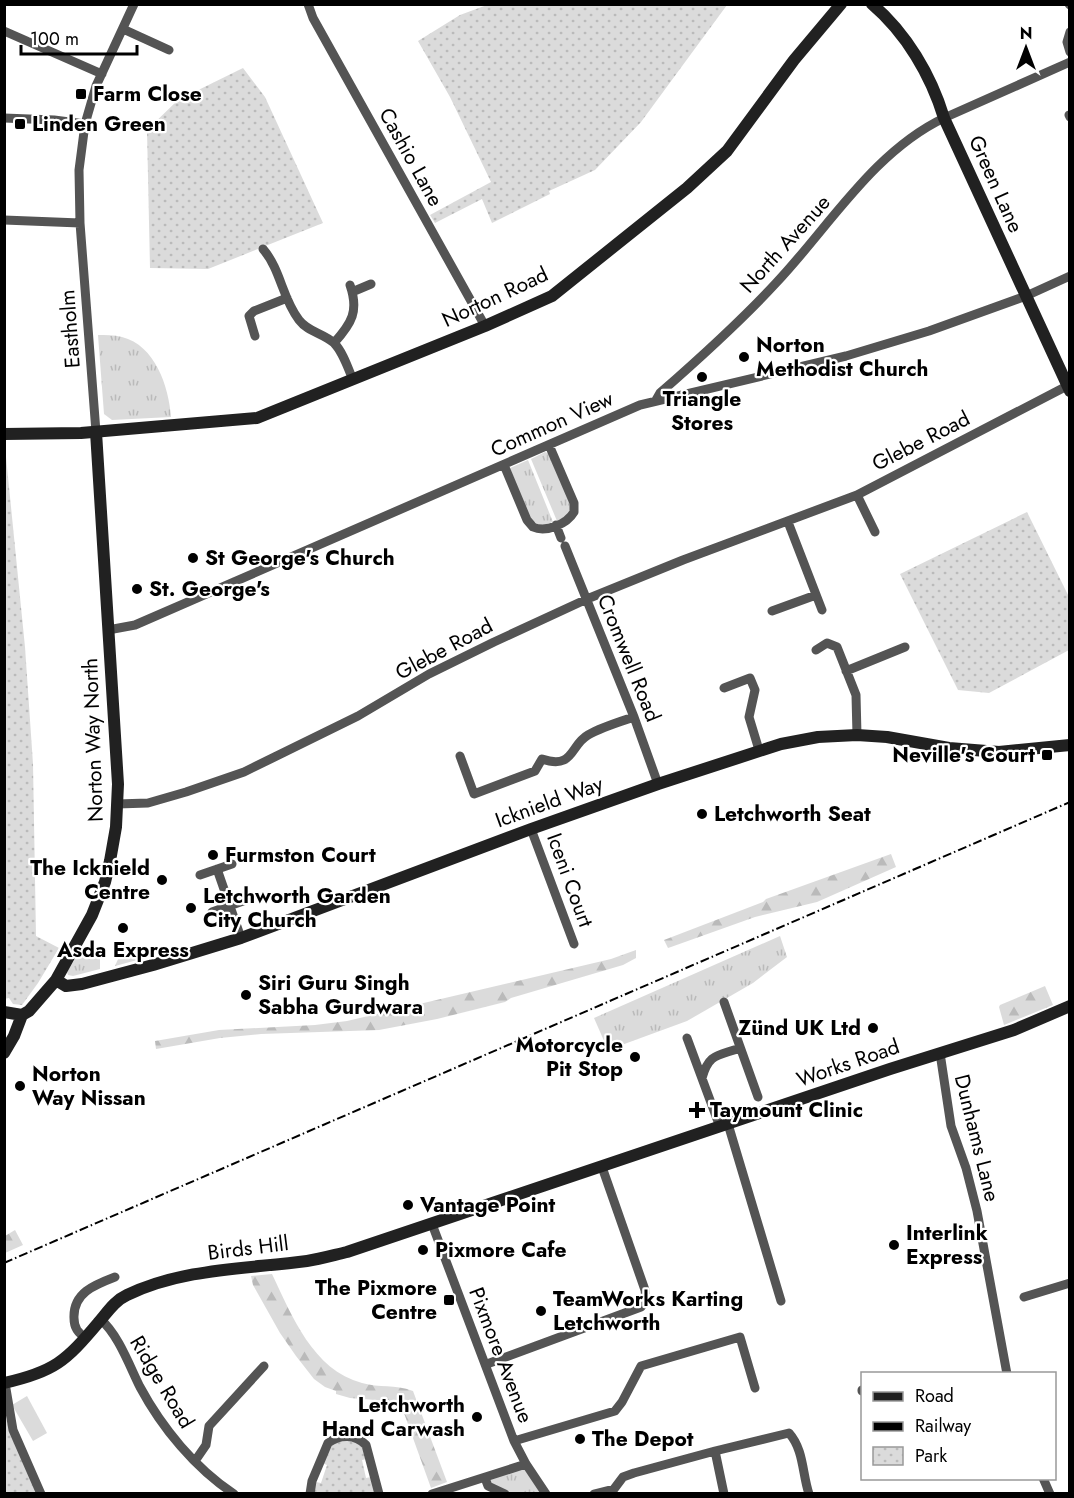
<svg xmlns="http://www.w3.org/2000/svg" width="1074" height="1498" viewBox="0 0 1074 1498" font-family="Jost,sans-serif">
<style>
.grass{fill:url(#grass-tufts)}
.forest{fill:url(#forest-firs)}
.park{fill:url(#park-dots)}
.pitch{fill:#dbdbdb}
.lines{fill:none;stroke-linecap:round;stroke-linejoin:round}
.street{stroke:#545454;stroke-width:9}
.secondary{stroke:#212121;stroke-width:12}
.rail{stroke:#000;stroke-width:2;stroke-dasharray:9 3 1.5 3;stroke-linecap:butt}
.poi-dot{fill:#000;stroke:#fff;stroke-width:2}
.labels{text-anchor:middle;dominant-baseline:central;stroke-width:4.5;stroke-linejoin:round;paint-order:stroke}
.poi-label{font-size:21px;font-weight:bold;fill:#000;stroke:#fff;text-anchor:start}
.street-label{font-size:21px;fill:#000;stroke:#fff}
</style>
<defs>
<pattern id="grass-tufts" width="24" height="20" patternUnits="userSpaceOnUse" patternTransform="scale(1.5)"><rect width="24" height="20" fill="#dbdbdb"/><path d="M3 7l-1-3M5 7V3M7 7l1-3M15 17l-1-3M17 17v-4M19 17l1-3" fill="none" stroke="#bababa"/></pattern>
<pattern id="forest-firs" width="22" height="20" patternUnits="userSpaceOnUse" patternTransform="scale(1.5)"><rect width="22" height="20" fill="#dbdbdb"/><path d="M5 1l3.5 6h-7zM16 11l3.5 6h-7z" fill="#bababa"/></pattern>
<pattern id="park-dots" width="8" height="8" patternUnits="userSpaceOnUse" patternTransform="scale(1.5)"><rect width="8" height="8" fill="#dbdbdb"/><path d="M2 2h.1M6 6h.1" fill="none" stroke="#bababa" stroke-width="1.8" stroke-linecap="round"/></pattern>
</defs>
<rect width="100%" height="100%" fill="#fff"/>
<path class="grass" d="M98 335C105 335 114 335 122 337 155 345 169 387 171 417L112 420 104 414Z
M545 452 548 453 571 506 569 515 557 521 531 459Z
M528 460 553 522 541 526 530 519 510 468Z
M780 936 787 957 753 983 687 1021 608 1050 594 1018Z
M83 946 100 955V969L73 976 68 975 67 972Z
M129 949 140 955 141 959 115 966 122 950Z
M523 1468 543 1493H511L489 1484 488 1478Z"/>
<path class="forest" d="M891 854 896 867 817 902 755 917 671 947 668 948 664 940 763 902 766 899Z
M636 950V958L623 965 511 998 505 1002 437 1019 379 1030 261 1034 220 1038 156 1049 155 1041 219 1030 315 1025 347 1021 611 959Z
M1045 986 1053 1005 1004 1025 999 1007 1000 1005Z
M15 1230 23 1245 5 1253V1236Z
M272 1274C292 1316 313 1370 362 1383 380 1388 394 1384 413 1391L447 1482 431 1488 400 1402 350 1398 336 1394V1391L325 1387 314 1379 296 1356 280 1333 253 1285 251 1276Z"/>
<path class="park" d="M487 5V4L727 5 641 122 595 170 549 191 550 194 492 223 482 199 435 223 430 215 491 182 450 97 418 41 460 15Z
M243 68 265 97 323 223 208 269 150 268 147 130 178 100Z
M5 447 25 647 33 764 36 936 59 948 38 983 22 1005 13 1004 9 998 4 999Z
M1027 512 1069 597V650L989 693 958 690 900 574Z
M4 1412 12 1437 37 1493H5Z
M349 1440 361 1444 367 1459 362 1460 366 1478 371 1477 377 1493 313 1494 316 1482 321 1483 327 1465 322 1463 329 1448 334 1442Z"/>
<path class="pitch" d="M27 1396 47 1433 33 1441 12 1405Z"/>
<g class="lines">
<path class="street" d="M308 4 313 18 485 326
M1069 4 1070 5
M123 29 169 50
M4 31 102 74
M1070 32 1067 42 1070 52
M1069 115 1070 117
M4 118 54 120 85 124
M4 220 80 223
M263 249C281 270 282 298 299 320 308 332 323 333 334 343 343 352 348 368 353 380
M352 292 371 284
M255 336 249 316 254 311 287 298
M334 343C352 323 359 311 350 285
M656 400 660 393C700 358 740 322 776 283 829 227 873 152 944 118L1070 62
M96 432 80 223 79 170 85 124 96 86 134 4
M504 465 527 520 533 527C546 533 567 524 574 512V503L549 445
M857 495 875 532
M788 522 822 610
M556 525 561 538
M565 546 634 717 658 784
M772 611 816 595
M108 630 135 625 640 405 846 356 929 331 1026 296 1070 276
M816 650 827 643 837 647 856 695 857 735
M846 671 905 647
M724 688 750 678 755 690 749 717 759 750
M460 756 474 794 535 771 542 759C574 770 570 745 588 735 602 727 619 722 634 717
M117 804 148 803 186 792 244 772 358 716 429 674 494 642 587 599 683 560 857 495 1067 386
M531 829 574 944
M217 869 241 938
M200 875 232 864
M212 912 246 900
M724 1002 758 1097
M687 1038 720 1127
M940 1053 951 1126 966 1168 977 1211 1007 1374
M702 1078C709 1053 718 1056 740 1048
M728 1124 781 1301
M432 1224 514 1441 526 1464 546 1494
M1024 1297 1070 1283
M101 1320C118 1334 130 1367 140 1387 162 1428 195 1468 234 1494
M86 1338C78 1333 74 1328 74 1318 73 1293 94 1285 115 1277
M487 1364 641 1307 646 1299 645 1290 602 1167
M5 1383 13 1430 41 1494
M862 1390V1391
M514 1441 615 1411 622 1402 641 1366 740 1337 755 1388
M715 1451 789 1433C804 1450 802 1473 809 1494
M195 1461 206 1445 209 1426 264 1366
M485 1478 488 1486 505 1494
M1043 1478 1050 1494
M310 1494 312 1481 328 1443C340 1434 355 1434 366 1445L379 1494
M432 1494 526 1464
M594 1494 614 1489 623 1477 634 1473 715 1451 724 1494"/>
<path class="secondary" d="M872 4C906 33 931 75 944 118L1070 391
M4 434 81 433 257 418 485 326 552 296 687 188 727 151 794 60 841 4
M56 980 66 986 82 984 153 965 241 938 531 829 658 784 781 744 818 737 857 735 887 737 949 748 999 752 1070 745
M4 1012 22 1015
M4 1053 14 1036 22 1015 29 1011 56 980 92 915 105 882 110 861 116 827 118 784 96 432
M4 1383C54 1372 66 1361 98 1323 107 1313 114 1301 127 1295 183 1268 247 1269 307 1261 320 1259 334 1255 347 1252L890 1069 1014 1030 1070 1006"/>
<path class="rail" d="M4 1263 1070 802"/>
</g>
<g class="poi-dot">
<rect x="75" y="88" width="12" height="12" rx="3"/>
<rect x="14" y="118" width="12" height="12" rx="3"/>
<circle cx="744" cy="357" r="6"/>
<circle cx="702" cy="377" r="6"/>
<circle cx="193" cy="558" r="6"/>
<circle cx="137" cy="589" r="6"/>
<rect x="1041" y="749" width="12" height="12" rx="3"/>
<circle cx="702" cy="814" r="6"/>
<circle cx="213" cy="855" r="6"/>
<circle cx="162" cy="880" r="6"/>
<circle cx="191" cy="908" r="6"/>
<circle cx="123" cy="928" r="6"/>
<circle cx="246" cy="995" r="6"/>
<circle cx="873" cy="1028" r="6"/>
<circle cx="635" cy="1057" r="6"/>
<circle cx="20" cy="1086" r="6"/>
<path d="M694 1101h6v6h6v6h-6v6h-6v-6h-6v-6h6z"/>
<circle cx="408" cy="1205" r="6"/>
<circle cx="894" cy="1245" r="6"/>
<circle cx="423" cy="1250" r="6"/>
<rect x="443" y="1294" width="12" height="12" rx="3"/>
<circle cx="541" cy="1311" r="6"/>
<circle cx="477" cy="1417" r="6"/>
<circle cx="580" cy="1439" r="6"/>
</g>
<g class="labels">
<g class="poi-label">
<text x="93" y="94">Farm Close</text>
<text x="32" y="124">Linden Green</text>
<text x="756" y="345">Norton<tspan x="756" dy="24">Methodist Church</tspan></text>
<text x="702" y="399" text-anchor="middle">Triangle<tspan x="702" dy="24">Stores</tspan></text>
<text x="205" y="558">St George's Church</text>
<text x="149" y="589">St. George's</text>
<text x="1035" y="755" text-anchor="end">Neville's Court</text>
<text x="714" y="814">Letchworth Seat</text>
<text x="225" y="855">Furmston Court</text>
<text x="150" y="868" text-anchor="end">The Icknield<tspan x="150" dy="24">Centre</tspan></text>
<text x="203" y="896">Letchworth Garden<tspan x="203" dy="24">City Church</tspan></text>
<text x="123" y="950" text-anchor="middle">Asda Express</text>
<text x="258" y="983">Siri Guru Singh<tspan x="258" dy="24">Sabha Gurdwara</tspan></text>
<text x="861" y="1028" text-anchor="end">Zünd UK Ltd</text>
<text x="623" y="1045" text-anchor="end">Motorcycle<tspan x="623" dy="24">Pit Stop</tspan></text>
<text x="32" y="1074">Norton<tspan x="32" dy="24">Way Nissan</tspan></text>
<text x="710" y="1110">Taymount Clinic</text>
<text x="420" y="1205">Vantage Point</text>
<text x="906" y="1233">Interlink<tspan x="906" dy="24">Express</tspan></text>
<text x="435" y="1250">Pixmore Cafe</text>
<text x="437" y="1288" text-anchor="end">The Pixmore<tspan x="437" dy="24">Centre</tspan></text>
<text x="553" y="1299">TeamWorks Karting<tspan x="553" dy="24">Letchworth</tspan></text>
<text x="465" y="1405" text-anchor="end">Letchworth<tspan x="465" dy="24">Hand Carwash</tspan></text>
<text x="592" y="1439">The Depot</text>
</g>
<g class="street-label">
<text transform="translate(411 157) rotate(61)">Cashio Lane</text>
<text transform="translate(996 184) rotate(66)">Green Lane</text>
<text transform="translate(785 244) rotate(-48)">North Avenue</text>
<text transform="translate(495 297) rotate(-25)">Norton Road</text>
<text transform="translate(70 329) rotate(-94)">Eastholm</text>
<text transform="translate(552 424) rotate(-24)">Common View</text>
<text transform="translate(921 441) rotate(-27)">Glebe Road</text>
<text transform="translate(444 649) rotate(-28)">Glebe Road</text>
<text transform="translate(629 658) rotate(68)">Cromwell Road</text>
<text transform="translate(93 740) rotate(-92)">Norton Way North</text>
<text transform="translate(549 802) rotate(-20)">Icknield Way</text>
<text transform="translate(570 880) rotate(70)">Iceni Court</text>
<text transform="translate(848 1063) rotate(-19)">Works Road</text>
<text transform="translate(977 1138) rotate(76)">Dunhams Lane</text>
<text transform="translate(248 1248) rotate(-7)">Birds Hill</text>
<text transform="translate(501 1355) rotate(69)">Pixmore Avenue</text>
<text transform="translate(162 1382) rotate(59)">Ridge Road</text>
</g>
</g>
<rect width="1074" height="1498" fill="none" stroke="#000000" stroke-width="12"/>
<rect x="861" y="1372" width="195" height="108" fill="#ffffff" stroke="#999999" stroke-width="1.5"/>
<rect x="873" y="1392" width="30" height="9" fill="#212121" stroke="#999999" stroke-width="1.5"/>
<text x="915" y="1402" font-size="18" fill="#000000">Road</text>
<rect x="873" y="1422" width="30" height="9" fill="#000000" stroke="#999999" stroke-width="1.5"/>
<text x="915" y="1432" font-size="18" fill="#000000">Railway</text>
<rect x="873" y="1447" width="30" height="18" fill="url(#park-dots)" stroke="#999999" stroke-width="1.5"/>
<text x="915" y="1462" font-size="18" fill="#000000">Park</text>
<g transform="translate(1026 48)" stroke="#ffffff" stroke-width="4.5" paint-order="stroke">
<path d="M0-4.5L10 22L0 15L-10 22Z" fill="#000000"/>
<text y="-9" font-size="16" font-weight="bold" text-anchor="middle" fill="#000000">N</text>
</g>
<path d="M21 45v9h116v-9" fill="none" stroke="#000000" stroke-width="3"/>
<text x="30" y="45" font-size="18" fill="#000000" stroke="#ffffff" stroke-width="4.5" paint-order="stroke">100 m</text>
</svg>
